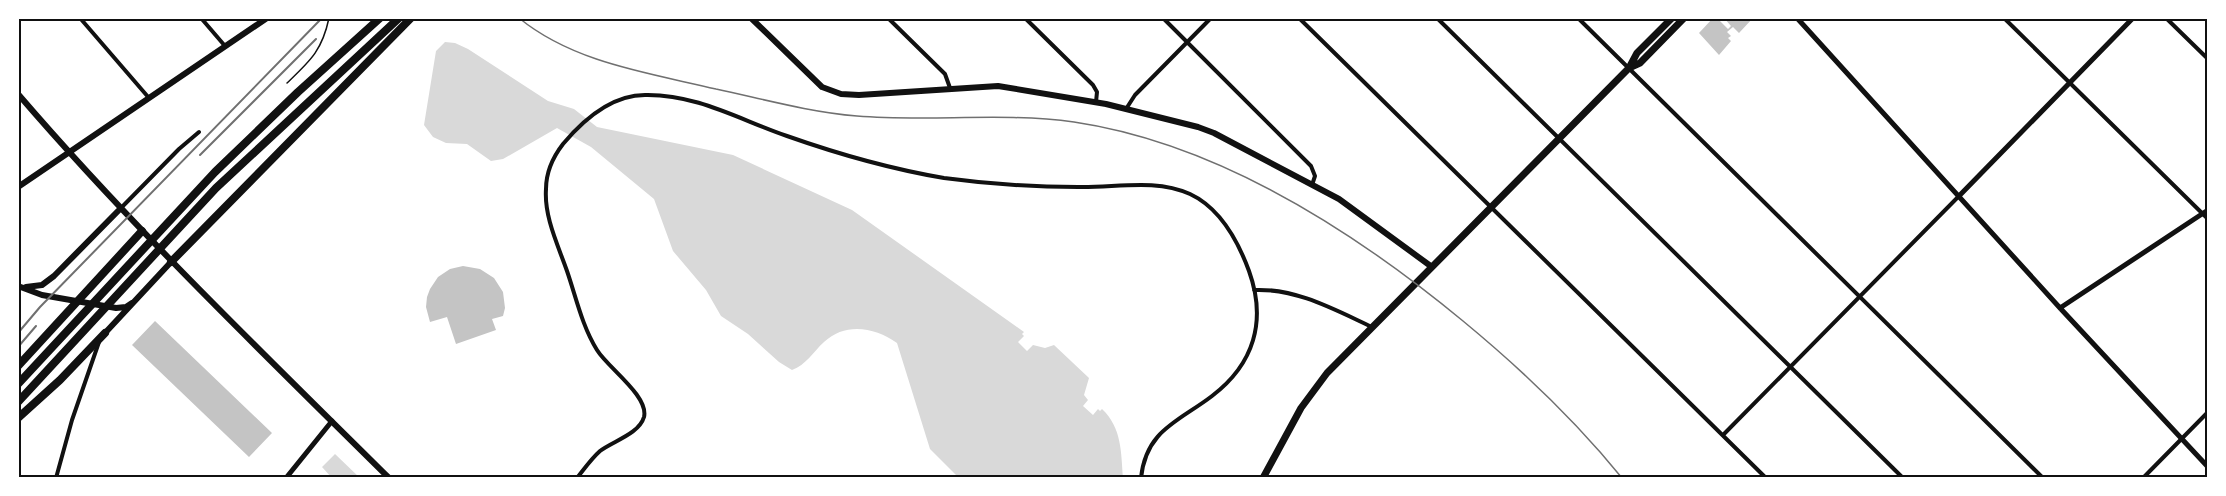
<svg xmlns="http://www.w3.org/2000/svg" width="2226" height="496" viewBox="0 0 2226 496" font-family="'Fira Sans Condensed',sans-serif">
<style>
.water{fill:#d9d9d9}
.building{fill:#c4c4c4}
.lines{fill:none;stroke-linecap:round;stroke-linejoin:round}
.path{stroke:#111;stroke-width:1.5}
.minor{stroke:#111;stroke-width:4}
.tertiary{stroke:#111;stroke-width:5}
.secondary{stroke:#111;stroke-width:6}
.primary{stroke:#111;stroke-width:7}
.motorway{stroke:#111;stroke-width:8}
.tram{stroke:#707070;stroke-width:1.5}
.rail{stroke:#707070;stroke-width:2}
.neatline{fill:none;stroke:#111;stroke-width:2}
</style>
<rect width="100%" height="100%" fill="#fff"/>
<path class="water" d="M445 42 455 43 468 49 548 101 574 109 597 127 733 155 852 210 1024 332 1022 334 1024 336 1018 342 1027 351 1033 345 1045 348 1054 345 1089 378 1084 395 1088 400 1083 406 1093 415 1098 409 1100 411 1102 409C1122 428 1121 452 1123 478H959L930 449 897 343C875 327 845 322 824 342 813 352 806 365 792 370L779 362 748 334 721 316 706 290 673 251 654 199 591 147 557 128 503 159 491 161 467 144 446 143 433 137 424 125 436 51Z
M335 454 360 478H332L322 467Z"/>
<path class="building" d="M1713 18H1717L1728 29 1731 26 1724 18H1753L1739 33 1733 27 1727 32 1731 36 1728 38 1731 41 1719 55 1699 33Z
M463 266 480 269 494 278 503 292 505 308 503 316 492 319 496 330 456 344 447 317 430 322 426 307 427 297 430 289 438 277 450 269Z
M155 321 272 433 249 457 132 345Z"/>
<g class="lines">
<path class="path" d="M287 83C310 61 322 51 329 18"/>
<path class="minor" d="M80 18 149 98
M201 18 225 46
M888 18 945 74 950 88
M1025 18 1093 85 1097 92 1096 102
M1163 18 1311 166 1315 176 1312 185
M1299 18 1766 478
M1437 18 1903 478
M1578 18 2043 478
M2004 18 2208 219
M2166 18 2208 59
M1126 109 1135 95 1211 18
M120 209 179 149 199 132
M1254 290C1296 288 1335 310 1372 327
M1723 435 1959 196
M56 478 72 420 99 342
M577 478C585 468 591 459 600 451 613 441 639 434 644 417 649 396 608 368 597 350 582 326 576 297 567 271 558 245 544 217 546 189 546 173 553 157 563 144 584 119 612 95 645 95 697 94 740 120 787 136 838 154 891 169 944 178 988 184 1033 187 1078 187 1115 188 1155 178 1190 194 1220 208 1238 241 1249 271 1267 321 1254 364 1212 396 1178 422 1146 430 1141 478
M2143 478 2208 412"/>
<path class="tertiary" d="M1797 18 2060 308 2208 467
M1959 196 2133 18
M2060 308 2208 210
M286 478 332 421"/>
<path class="secondary" d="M751 18 822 87 841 94 859 95 998 86 1106 104 1198 127 1214 133 1339 199 1432 267
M18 94C134 229 263 353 389 478
M18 187 267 18
M18 286 42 295 116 308 126 307 132 303
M26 287 42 285 54 276 120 209
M105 333 171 262"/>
<path class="primary" d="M1629 68 1640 63 1684 18
M1263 478 1301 408 1327 373 1629 68 1637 53 1672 18"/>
<path class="motorway" d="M171 262 411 18
M18 366 142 231
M18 384 215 172 298 92 380 18
M18 402 216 188 399 18
M18 418 60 380 105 333"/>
<path class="tram" d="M519 18C574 63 649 73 716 89 763 99 809 112 857 116 929 122 1002 112 1074 122 1216 143 1354 231 1463 321 1520 368 1575 420 1622 478"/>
<path class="rail" d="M200 155 316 39
M18 333 40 307 321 19
M18 347 36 326"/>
</g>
<rect width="2226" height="496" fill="none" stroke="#ffffff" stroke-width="39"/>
<rect x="20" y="20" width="2186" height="456" class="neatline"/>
</svg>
